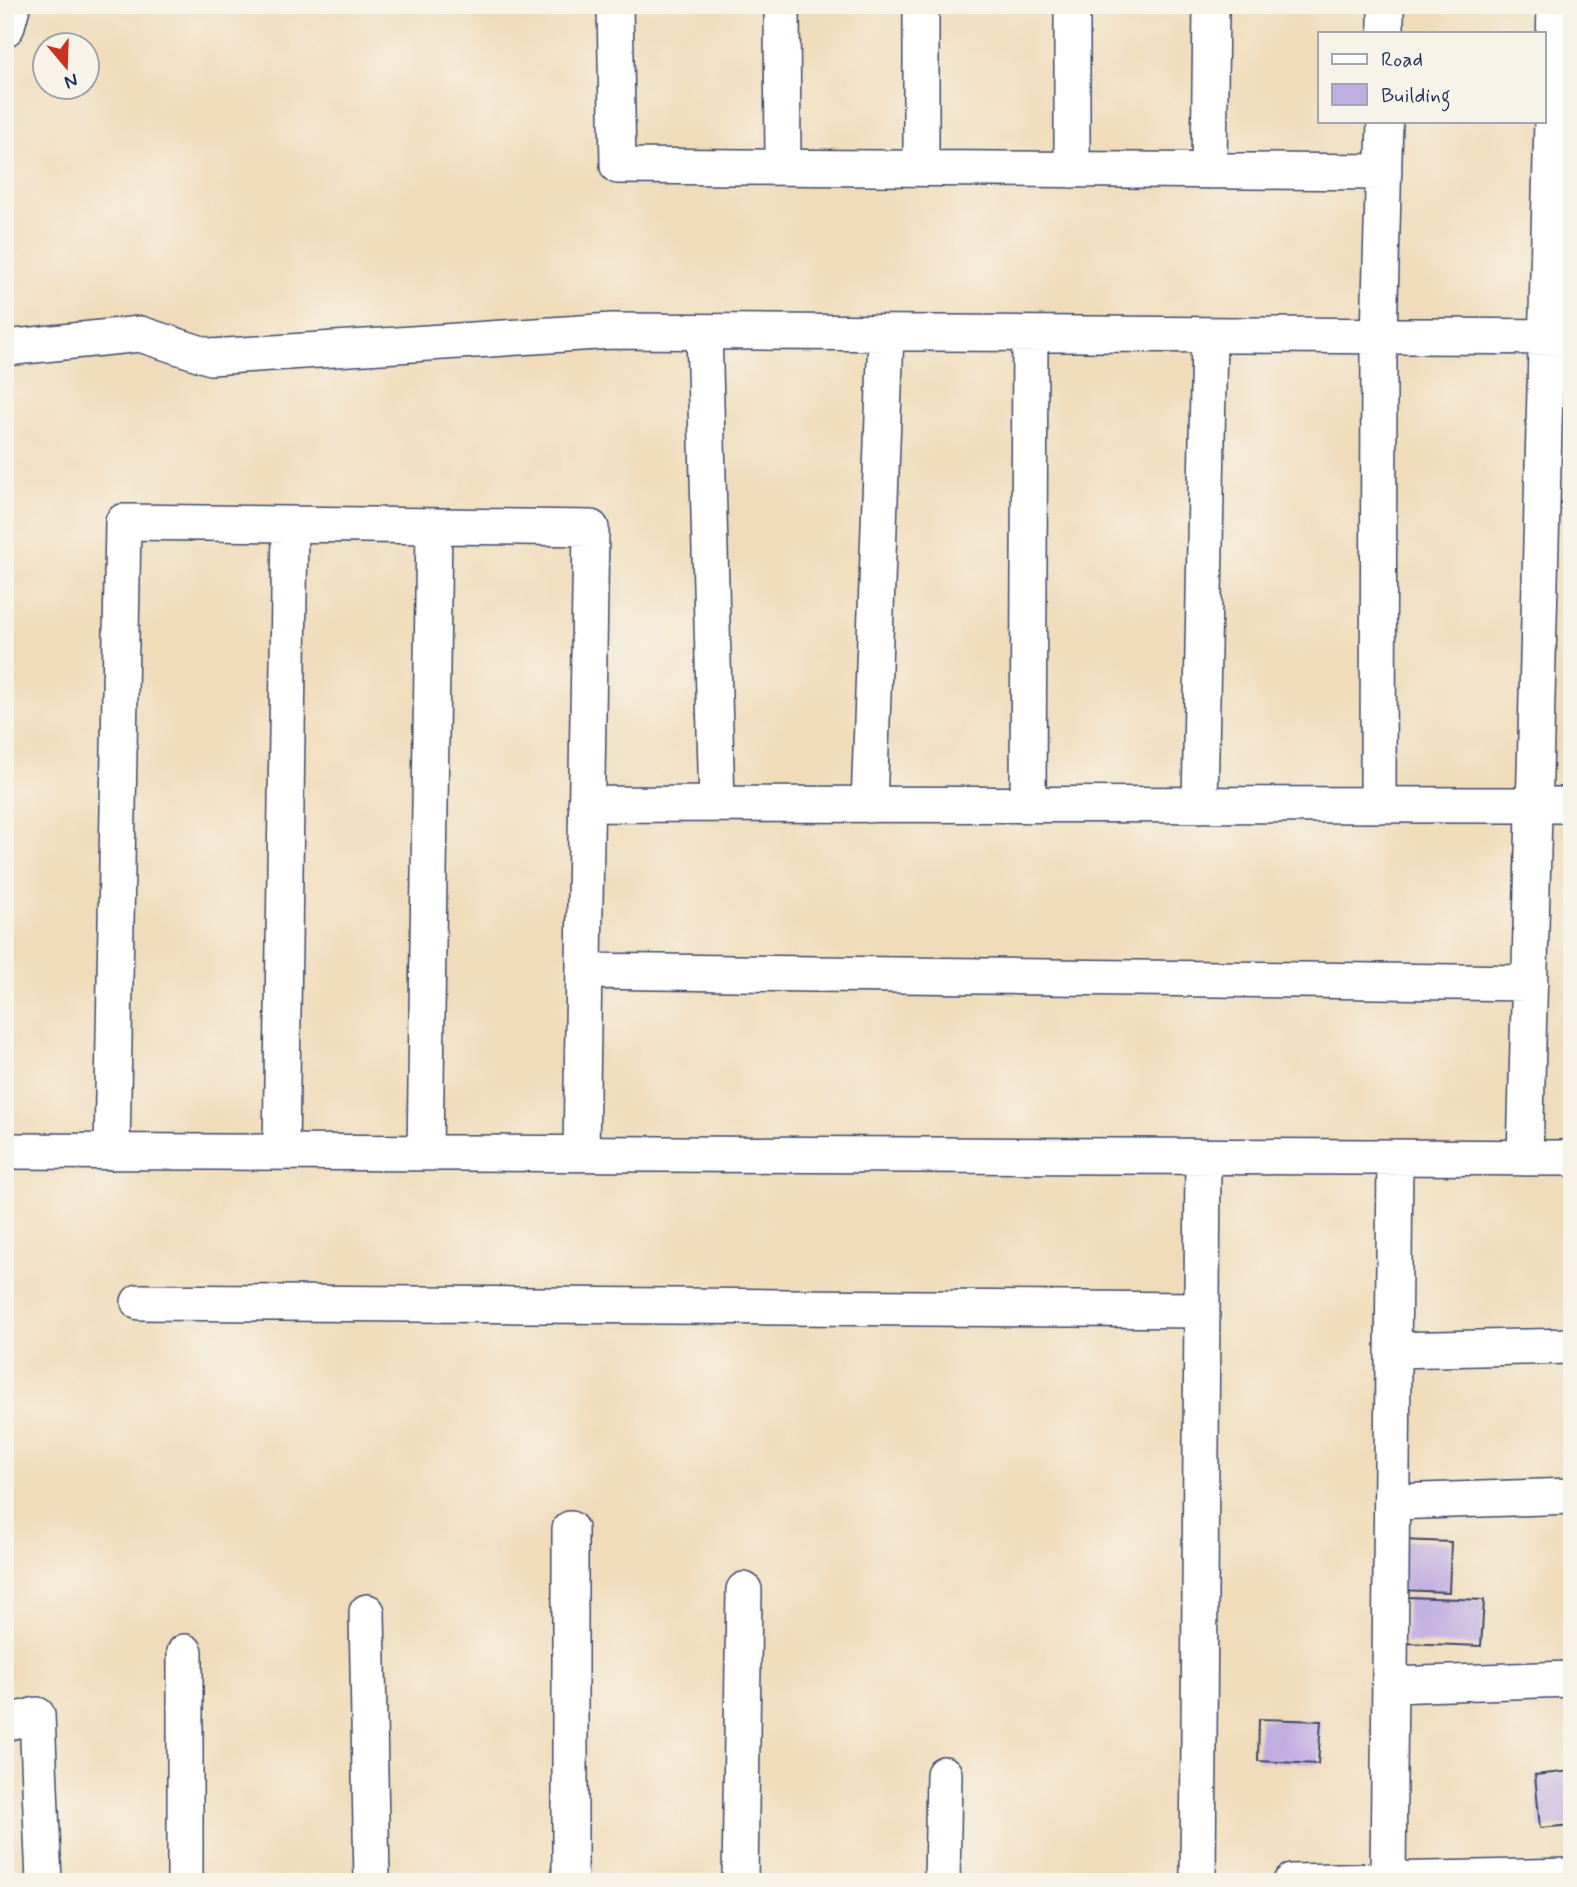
<svg xmlns="http://www.w3.org/2000/svg" width="1577" height="1887" viewBox="0 0 1577 1887" font-family="Mynerve,sans-serif">
<style>
.building{fill:#c1aee1}
.lines{fill:none;stroke-linecap:round;stroke-linejoin:round}
.minor-casing{stroke:#3b496c;stroke-width:38}
.tertiary-casing{stroke:#3b496c;stroke-width:41}
.minor{stroke:#fff;stroke-width:35}
.tertiary{stroke:#fff;stroke-width:38}
</style>
<rect width="100%" height="100%" fill="#f7f3e8"/>
<filter id="ink" filterUnits="userSpaceOnUse"><feTurbulence type="fractalNoise" baseFrequency=".0143" numOctaves="2"/><feDisplacementMap in="SourceGraphic" scale="14" xChannelSelector="R" yChannelSelector="G"/><feConvolveMatrix kernelMatrix="1 2 1 2 8 2 1 2 1" color-interpolation-filters="sRGB"/></filter>
<filter id="wash" filterUnits="userSpaceOnUse"><feTurbulence type="fractalNoise" baseFrequency=".00686" numOctaves="4" result="noise"/><feDisplacementMap in="SourceGraphic" scale="28" xChannelSelector="R" yChannelSelector="G"/><feGaussianBlur stdDeviation="1.57" result="paint"/><feColorMatrix in="noise" values="0 0 0 0 0 0 0 0 0 0 0 0 0 0 0 0 0 1.4 0 .05"/><feComposite in="paint" operator="in"/></filter>
<g filter="url(#wash)">
<rect width="100%" height="100%" fill="#f0dcba"/>
<g id="blocks">
<path class="building" d="M1401 1540 1451 1542 1449 1592 1399 1590Z
M1407 1597 1484 1600 1481 1646 1405 1643Z
M1259 1719 1321 1721 1318 1764 1258 1761Z
M1572 1771V1825L1540 1828 1535 1775Z"/>
</g>
</g>
<g filter="url(#ink)">
<use href="#blocks" fill-opacity="0" stroke="#3b496c" stroke-width="2"/>
<g class="lines">
<g class="minor-casing">
<path id="minor" d="M615 5 618 166 1384 172
M782 5 783 167
M921 5V168
M1072 5V170
M1386 33V5
M1209 171 1211 5
M704 332 717 804
M5 348 140 334 211 357 612 331 1572 337
M586 804 1572 805
M869 805 886 333
M1028 805 1030 334
M1200 805 1209 335
M1378 805 1379 336 1385 121
M584 971 1530 983
M5 1151 1572 1158
M112 1152 123 522 591 528 581 1153
M281 1152 290 525
M425 1153 434 526
M1525 1158 1555 5
M139 1302 1202 1310
M1393 1350 1572 1346
M1392 1502 1572 1496
M570 1529V1882
M367 1612 372 1882
M185 1652V1882
M1390 1685 1572 1679
M5 1723 37 1715 44 1882
M1388 1880 1395 1158
M740 1882 744 1590
M942 1882 944 1774
M1198 1882 1203 1157
M1291 1882 1572 1876"/>
</g>
<g class="tertiary-casing">
<path id="tertiary" d="M5 27 11 5"/>
</g>
<use href="#minor" class="minor"/>
<use href="#tertiary" class="tertiary"/>
</g>
</g>
<rect width="1577" height="1887" fill="none" stroke="#f7f3e8" stroke-width="28"/>
<rect x="1318" y="32" width="228" height="91" fill="#f7f3e8" stroke="#9fa5b1" stroke-width="2"/>
<rect x="1332" y="54" width="35" height="10" fill="#ffffff" stroke="#9fa5b1" stroke-width="2"/>
<text x="1381" y="66" font-size="21" fill="#1b2f5e">Road</text>
<rect x="1332" y="84" width="35" height="21" fill="#c1aee1" stroke="#9fa5b1" stroke-width="2"/>
<text x="1381" y="102" font-size="21" fill="#1b2f5e">Building</text>
<g transform="translate(66 66) rotate(161)"><circle r="33" fill="#f7f3e8" stroke="#9fa5b1" stroke-width="2"/>
<path d="M0-5L12 26L0 18L-12 26Z" fill="#c8321e"/>
<text y="-10" font-size="19" font-weight="bold" text-anchor="middle" fill="#1b2f5e">N</text>
</g>
</svg>
